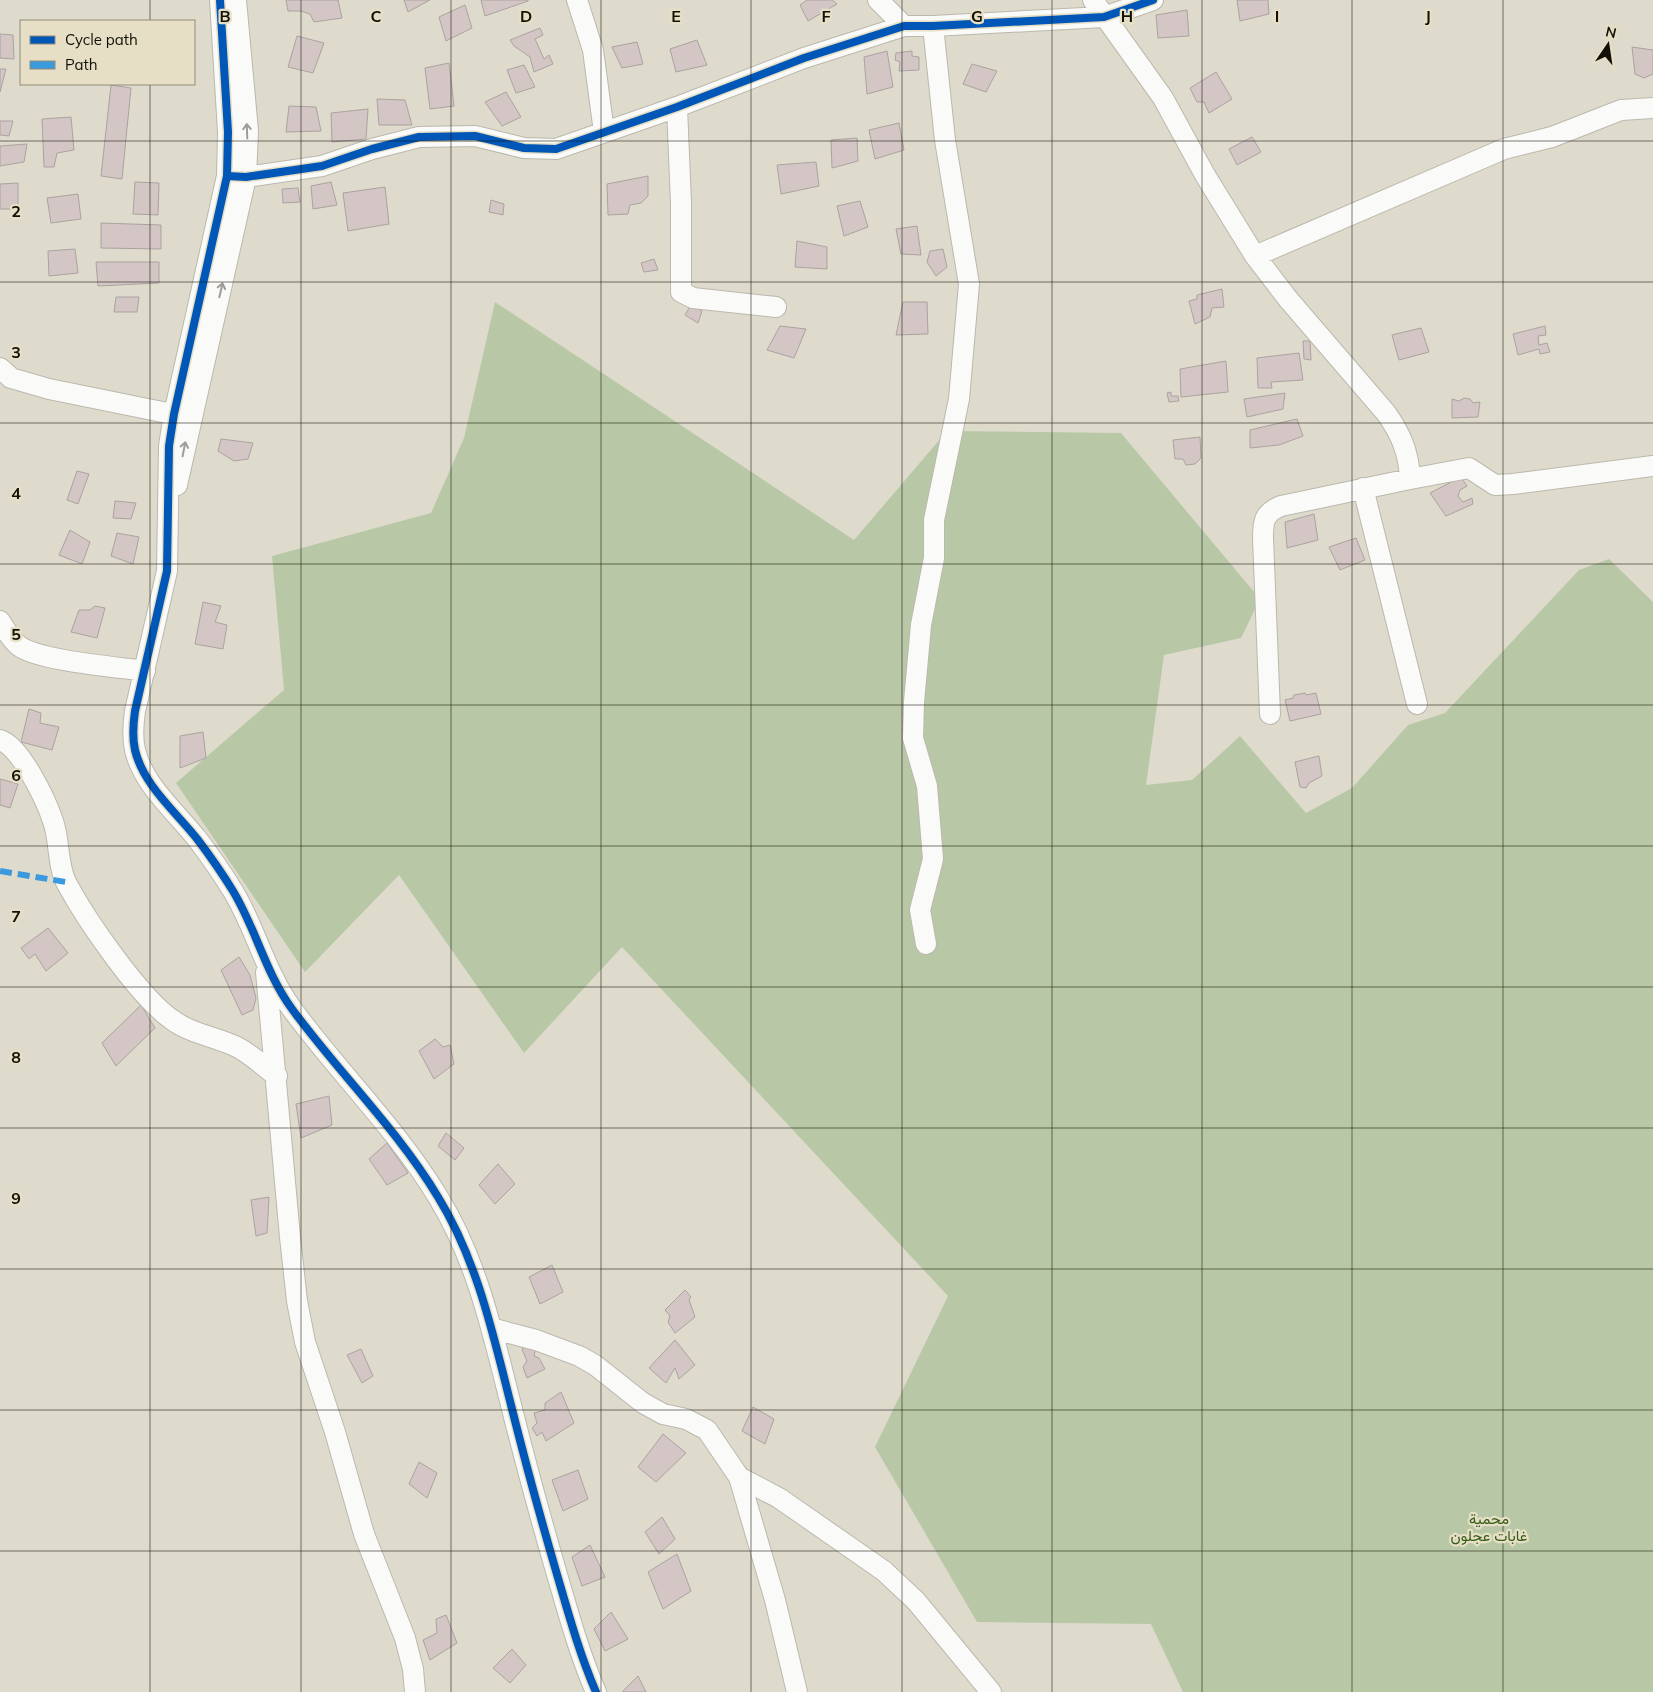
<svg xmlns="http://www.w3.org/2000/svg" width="1653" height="1692" viewBox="0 0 1653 1692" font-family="Mulish,Vazirmatn,sans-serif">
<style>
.forest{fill:#b8c8a6}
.building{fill:#d3c6c5;stroke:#aaa39f}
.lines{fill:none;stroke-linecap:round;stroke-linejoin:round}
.minor-casing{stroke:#bbb8ad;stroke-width:22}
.minor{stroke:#fafaf8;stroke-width:20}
.quiet{stroke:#3b9add;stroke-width:6;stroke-dasharray:12 6;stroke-linecap:butt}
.cycleway-casing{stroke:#e6dfc5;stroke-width:11}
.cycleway{stroke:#0057b8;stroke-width:8}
.oneway{stroke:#9e9c98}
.grid{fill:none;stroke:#131007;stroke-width:1;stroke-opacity:0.55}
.labels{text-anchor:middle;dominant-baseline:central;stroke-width:4.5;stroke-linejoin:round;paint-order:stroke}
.park-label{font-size:15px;fill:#335b15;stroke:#e6dfc5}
.grid-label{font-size:16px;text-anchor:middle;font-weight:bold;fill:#131007;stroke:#e6dfc5;stroke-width:4.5;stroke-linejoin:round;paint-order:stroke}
</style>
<rect width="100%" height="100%" fill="#dedbcd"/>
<path class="forest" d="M495 302 854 540 947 431 1121 433 1260 599 1241 638 1164 655 1146 785 1192 780 1240 736 1306 813 1352 788 1408 725 1445 713 1579 570 1609 559 1653 602V1692H1183L1151 1624 977 1622 875 1447 948 1296 622 947 524 1053 399 875 305 972 176 783 284 690 272 556 431 513 464 438Z"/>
<path class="building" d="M286 0H338L342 18 314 22 310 14 301 11H288Z
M404 0H430L408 12Z
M481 0H528V1L485 16Z
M807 0H832L837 4 808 21 800 5Z
M1237 0H1268L1269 14 1240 21Z
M465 5 472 28 446 41 439 17Z
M1187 10 1189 36 1158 38 1156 15Z
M540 28 543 35 535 39 544 59 549 55 553 64 534 72 530 57 514 46 510 40Z
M0 34 13 35 14 59 0 58Z
M297 36 324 43 313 73 288 67Z
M697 40 707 65 676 72 670 49Z
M637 42 643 64 622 68 612 47Z
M1632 47 1653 50V74L1644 78 1635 74Z
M887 51 893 87 867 94 864 57Z
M912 51V56L919 57V70L899 71 900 62 895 60 896 53Z
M449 63 454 106 430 109 425 68Z
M972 64 997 71 986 92 963 84Z
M524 65 535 87 516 93 507 70Z
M0 69H6L0 92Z
M1216 72 1232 99 1209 113 1204 102H1197L1190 88Z
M111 85 131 88 122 179 101 176Z
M506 92 521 117 502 126 485 102Z
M377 99 405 100 412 125H379Z
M289 106 316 107 321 131 286 132Z
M368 109 366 139 332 142 331 113Z
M71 117 74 150 57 153 54 167H44L42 119Z
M0 121H13L9 136 0 135Z
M899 123 904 150 875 159 869 130Z
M1252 137 1261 152 1237 165 1229 149Z
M857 138 858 161 832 168 831 140Z
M27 144 24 162 0 166V146Z
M816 162 819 186 781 194 777 165Z
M648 176V196L641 203 630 205 628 214 608 215 607 184Z
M135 182 159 183 158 215 133 214Z
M331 182 337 205 313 209 311 186Z
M18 183V209H0V184Z
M385 187 389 224 348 231 343 193Z
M298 188 300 202 283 203 282 189Z
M78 194 81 219 51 223 47 198Z
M491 200 504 204 503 215 489 212Z
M860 201 868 227 844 236 837 206Z
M101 223 161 225V249L101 248Z
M917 226 921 255 901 254 896 229Z
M797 241 827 247V269L795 267Z
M75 249 78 273 49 276 48 251Z
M943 249 947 267 936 276 927 262 930 251Z
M654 259 658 270 644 272 641 263Z
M96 262H159V283L98 286Z
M1222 289 1224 307 1212 308 1210 317 1195 324 1189 301 1197 299V295Z
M116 297H139L137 312H114Z
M903 302H927L928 334 896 335Z
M691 305 702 311 698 323 685 315Z
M780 326 806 329 794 358 767 350Z
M1545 326 1546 335 1538 336 1539 345 1547 343 1550 352 1540 354 1539 349 1518 355 1513 334Z
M1421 328 1429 352 1399 360 1392 335Z
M1303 341H1310L1311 360 1304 359Z
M1299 353 1303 380 1271 382 1272 388H1258L1257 358Z
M1226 361 1228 392 1181 397 1180 369Z
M1171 392V396H1178L1179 401 1169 402 1167 393Z
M1285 393 1283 409 1247 417 1244 399Z
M1464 398 1470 399 1473 403 1480 402 1478 417 1452 418V399L1459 401Z
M1297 419 1303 436 1279 445 1250 448V430Z
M1200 437 1201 458 1195 464 1186 465 1183 459H1175L1173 440Z
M221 439 253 443 248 459 234 461 218 451Z
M77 471 89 474 78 504 67 500Z
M1461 477 1467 486 1460 490 1458 496 1463 502 1472 498 1473 504 1446 516 1430 493Z
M115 501 136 503 131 519 113 518Z
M1314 514 1318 540 1287 548 1285 522Z
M70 530 90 542 82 564 59 555Z
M117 533 139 537 133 564 111 556Z
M1356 538 1365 560 1340 570 1329 547Z
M203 602 221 606 215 622 227 625 223 649 195 644Z
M95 606 105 608 97 638 71 632 79 610H90Z
M1305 693 1306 695 1316 693 1321 714 1290 721 1285 700 1293 698 1294 695Z
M29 709 41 713 40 723 59 727 52 750 21 742Z
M203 732 206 758 180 768V736Z
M1319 756 1322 776 1309 783 1306 788 1300 787 1295 762Z
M0 779 18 784 10 808 0 805Z
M48 928 68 953 46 971 35 954 29 959 21 948Z
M239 957 250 975 256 998 253 1010 242 1015 221 970Z
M141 1005 155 1028 116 1066 102 1043Z
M435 1039 443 1047 450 1045 454 1064 434 1079 419 1051Z
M329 1096 332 1125 301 1138 296 1104Z
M446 1133 464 1148 455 1160 438 1146Z
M387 1143 408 1173 387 1185 369 1159Z
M498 1164 515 1184 495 1204 479 1185Z
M269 1197 267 1233 256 1236 251 1200Z
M552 1265 563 1292 540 1304 529 1277Z
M685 1290 691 1297 689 1300 695 1317 675 1333 668 1322 670 1316 665 1310Z
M675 1340 695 1365 679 1379 675 1368 666 1383 649 1368Z
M529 1343 536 1345 534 1356 539 1358 545 1369 527 1378 523 1367 527 1361 522 1349Z
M361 1349 373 1376 362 1383 347 1355Z
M561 1392 574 1423 546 1441 542 1432 537 1436 532 1428 537 1423 534 1413 545 1410V1403Z
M753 1407 774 1419 765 1444 742 1431Z
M663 1434 686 1453 656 1482 638 1467Z
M419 1462 437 1473 427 1498 409 1484Z
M578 1470 588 1499 563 1511 552 1480Z
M662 1517 675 1539 659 1554 645 1532Z
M590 1545 605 1577 582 1586 572 1557Z
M677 1554 691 1591 663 1609 648 1572Z
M611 1612 628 1639 605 1651 594 1629Z
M446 1615 457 1643 430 1660 423 1640 437 1633 436 1619Z
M512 1649 526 1665 510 1683 493 1668Z
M638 1676 646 1692H623V1691Z"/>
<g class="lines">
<g class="minor-casing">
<path id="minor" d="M220 0 228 132 227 176 174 414 169 446 167 571 135 711C133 725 132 737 135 750 143 785 177 813 198 840 210 856 222 873 233 891 256 929 265 972 292 1009 339 1073 397 1129 438 1197 477 1260 493 1334 511 1405 525 1461 540 1516 556 1571 568 1612 579 1653 596 1692
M577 0 593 50 604 132
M878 0 904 26
M1093 0 1163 98 1205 175 1255 256 1288 299 1386 413C1401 434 1409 453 1410 479L1281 506C1264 513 1263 521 1263 538L1270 714
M677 107 681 203V292L693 298 776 307
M227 176 246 177 322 166 372 149 419 137 475 136 524 148 556 149 677 107 804 58 904 26H933L1104 17 1153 0
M1255 256 1504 149 1552 137 1621 110 1653 108
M0 368 11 378 49 389 187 417
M1410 479 1469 468 1495 485 1513 484 1653 466
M177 485 246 177 248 131 236 0
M1363 488 1417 704
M0 621C5 629 12 641 19 646 40 661 117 667 145 671
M0 740C21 747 46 800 53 821 60 840 57 866 67 884 87 921 138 995 171 1019 189 1033 216 1037 237 1047 251 1054 264 1067 277 1076
M926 944 920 910 933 859 927 786 913 738 914 702 921 625 934 558V520L959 399 969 284 945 140 933 26
M266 972 290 1237 297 1301 305 1342 335 1432 364 1534 405 1638 413 1669 415 1692
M491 1328 536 1340 579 1356 595 1365 643 1403 663 1414 686 1419 707 1430 739 1477 775 1600 797 1692
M739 1477 779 1498 884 1571 916 1601 991 1692"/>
</g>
<use href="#minor" class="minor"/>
<path class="quiet" d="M0 871 66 882"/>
<g class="cycleway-casing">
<path id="cycleway" d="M220 0 228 132 227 176 174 414 169 446 167 571 135 711C133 725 132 737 135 750 143 785 177 813 198 840 210 856 222 873 233 891 256 929 265 972 292 1009 339 1073 397 1129 438 1197 477 1260 493 1334 511 1405 525 1461 540 1516 556 1571 568 1612 579 1653 596 1692
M227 176 246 177 322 166 372 149 419 137 475 136 524 148 556 149 677 107 804 58 904 26H933L1104 17 1153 0"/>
</g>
<use href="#cycleway" class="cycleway"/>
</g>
<defs><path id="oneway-shaft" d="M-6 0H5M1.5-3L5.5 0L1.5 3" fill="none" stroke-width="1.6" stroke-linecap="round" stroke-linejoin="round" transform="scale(1.25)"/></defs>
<g class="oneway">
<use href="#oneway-shaft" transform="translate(247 131) rotate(-92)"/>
<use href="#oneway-shaft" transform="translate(221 290) rotate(-77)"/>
<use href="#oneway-shaft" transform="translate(184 449) rotate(-79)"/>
</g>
<path class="grid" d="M150 0V21M301 0V1692M451 0V1692M601 0V1692M751 0V1692M902 0V1692M1052 0V1692M1202 0V1692M1352 0V1692M1503 0V1692M150 84V1692M0 141H1653M0 282H1653M0 423H1653M0 564H1653M0 705H1653M0 846H1653M0 987H1653M0 1128H1653M0 1269H1653M0 1410H1653M0 1551H1653"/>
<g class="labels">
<g class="park-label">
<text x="1489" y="1518">محمية<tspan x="1489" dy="17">غابات عجلون</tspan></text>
</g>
</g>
<g class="grid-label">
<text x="225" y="22">B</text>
<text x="376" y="22">C</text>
<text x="526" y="22">D</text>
<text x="676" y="22">E</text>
<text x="826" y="22">F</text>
<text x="977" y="22">G</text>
<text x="1127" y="22">H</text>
<text x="1277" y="22">I</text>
<text x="1428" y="22">J</text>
<text x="16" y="217">2</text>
<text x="16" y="358">3</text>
<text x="16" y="499">4</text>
<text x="16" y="640">5</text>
<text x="16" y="781">6</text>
<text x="16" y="922">7</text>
<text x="16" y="1063">8</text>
<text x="16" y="1204">9</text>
</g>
<rect x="20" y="20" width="175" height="65" fill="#e6dfc5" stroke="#928c79"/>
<rect x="30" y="36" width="25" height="8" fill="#0057b8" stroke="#928c79"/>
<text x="65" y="45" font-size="15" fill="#131007">Cycle path</text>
<rect x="30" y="61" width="25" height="8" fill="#3b9add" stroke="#928c79"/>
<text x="65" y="70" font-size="15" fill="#131007">Path</text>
<g transform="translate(1608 45) rotate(13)" stroke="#e6dfc5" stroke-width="4" paint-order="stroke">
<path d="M0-4L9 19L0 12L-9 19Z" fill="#131007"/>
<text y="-8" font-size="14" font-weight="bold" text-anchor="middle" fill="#131007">N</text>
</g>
</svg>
